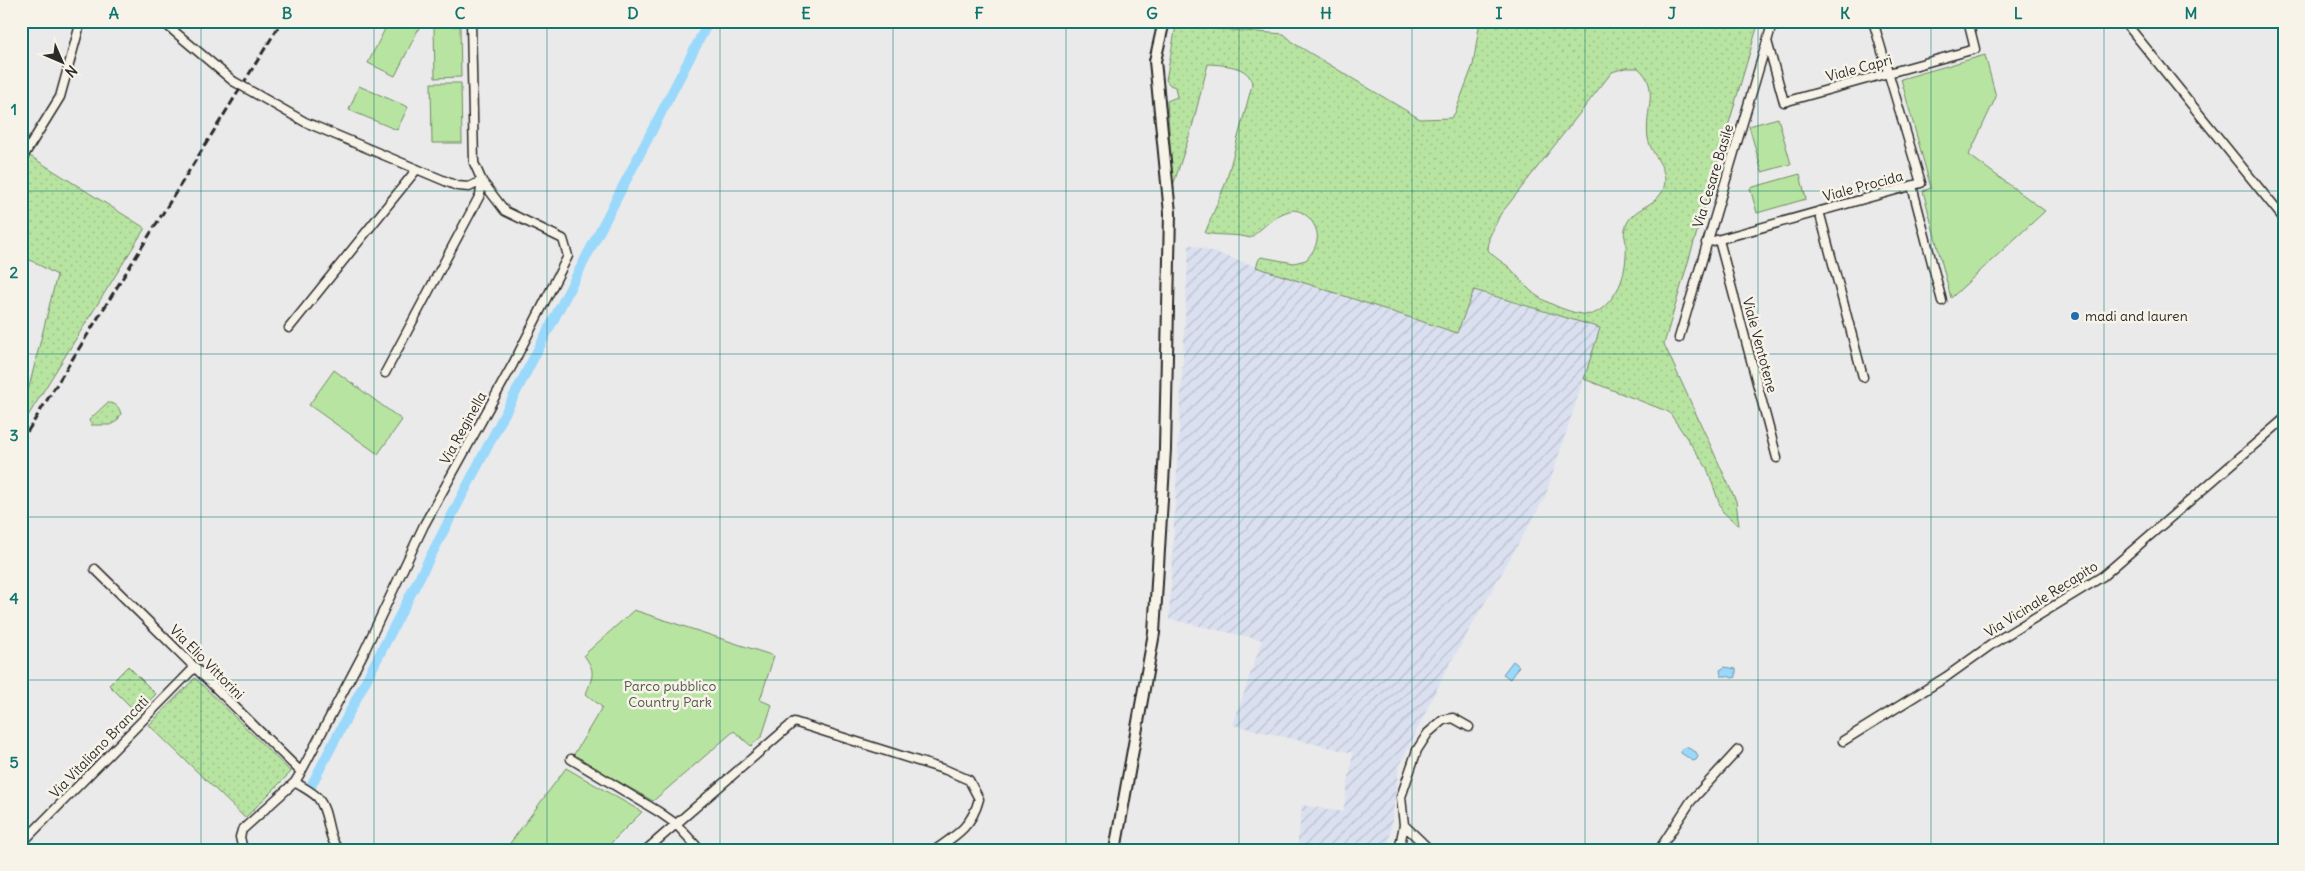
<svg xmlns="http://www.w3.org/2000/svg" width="2305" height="871" viewBox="0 0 2305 871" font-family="Delius,sans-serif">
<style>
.industrial{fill:url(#industrial-furrows)}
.grass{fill:url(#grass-dots);stroke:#728866;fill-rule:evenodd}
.green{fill:#b8e4a1;stroke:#728866}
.water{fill:#9ad9fb;stroke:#6e93a8}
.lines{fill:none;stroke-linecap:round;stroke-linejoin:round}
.canal{stroke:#9ad9fb;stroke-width:10}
.street-casing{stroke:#2b2b2b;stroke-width:11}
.secondary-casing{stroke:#2b2b2b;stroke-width:14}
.street{stroke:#f7f3e8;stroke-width:8}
.secondary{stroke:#f7f3e8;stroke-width:10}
.rail{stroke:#2b2b2b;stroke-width:3;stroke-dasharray:8 4;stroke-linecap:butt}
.street-bridge-casing{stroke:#2b2b2b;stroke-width:11;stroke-linecap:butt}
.street-bridge{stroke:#f7f3e8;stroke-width:8}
.grid{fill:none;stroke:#0f766e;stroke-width:1;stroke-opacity:0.55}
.poi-dot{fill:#1f6fb2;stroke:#f7f3e8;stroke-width:2}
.labels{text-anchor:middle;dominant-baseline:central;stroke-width:5;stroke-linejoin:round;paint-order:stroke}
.street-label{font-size:14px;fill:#2b2b2b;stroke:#f7f3e8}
.poi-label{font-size:14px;fill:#2b2b2b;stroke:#f7f3e8;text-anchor:start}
.park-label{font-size:14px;fill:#4e5948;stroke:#f7f3e8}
.neatline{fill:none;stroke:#0f766e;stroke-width:2}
.grid-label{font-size:16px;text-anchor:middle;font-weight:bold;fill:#0f766e}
</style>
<defs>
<pattern id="industrial-furrows" width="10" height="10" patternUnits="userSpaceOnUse" patternTransform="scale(1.25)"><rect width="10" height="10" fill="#dae0ef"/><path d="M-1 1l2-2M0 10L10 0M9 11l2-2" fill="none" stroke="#bbc0cd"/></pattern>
<pattern id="grass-dots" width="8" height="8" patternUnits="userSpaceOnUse" patternTransform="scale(1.25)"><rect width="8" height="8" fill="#b8e4a1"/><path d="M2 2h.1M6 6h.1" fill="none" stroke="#9ec48b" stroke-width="1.8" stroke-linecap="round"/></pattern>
</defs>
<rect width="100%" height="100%" fill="#eaeaeb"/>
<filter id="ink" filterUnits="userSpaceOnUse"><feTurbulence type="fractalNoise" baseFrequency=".02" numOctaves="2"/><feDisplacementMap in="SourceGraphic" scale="10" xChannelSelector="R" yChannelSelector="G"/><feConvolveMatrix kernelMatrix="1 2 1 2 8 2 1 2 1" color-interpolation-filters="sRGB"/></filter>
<g filter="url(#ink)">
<path class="industrial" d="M1189 244 1457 333 1473 290 1600 328 1545 497 1443 676 1399 767 1388 850H1297L1302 805 1343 812 1353 753 1233 725 1262 640 1169 619Z"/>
<path class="grass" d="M1480 21H1759L1664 344 1736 501 1739 526 1722 511 1707 468 1669 412 1584 379 1600 328 1474 290 1457 333 1256 267 1259 259 1261 257 1294 263 1306 260C1311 254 1316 248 1317 240 1320 226 1303 206 1289 211 1274 215 1262 229 1250 238 1238 234 1220 236 1205 233L1226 182 1252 85C1251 65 1222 65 1208 64L1192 127 1173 186 1167 101 1177 97 1175 87 1170 85 1166 80 1176 26 1284 34 1295 44 1420 119 1451 118 1455 113 1473 65ZM1625 68H1638C1661 87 1644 111 1648 138 1651 156 1669 167 1664 187 1658 208 1631 205 1625 229 1623 234 1626 239 1626 244 1627 255 1625 271 1621 282 1617 293 1604 311 1592 314 1577 317 1543 302 1532 292 1524 285 1517 275 1509 267 1501 261 1495 258 1488 250L1489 238 1500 215 1612 72Z
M30 156 145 228 21 427V386L28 391 57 275 21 255V175Z
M107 403C115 403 119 406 121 414L117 421 110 425H91L89 420Z
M128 666 156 694 137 713 109 685Z
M195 678 291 772 245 818 149 725Z"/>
<path class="green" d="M389 21H416L421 24 395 76 368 63Z
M460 26 461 77 435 78 434 27Z
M1985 55 1996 97 1969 155 2045 211 1951 298 1923 191 1931 188 1901 79Z
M431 83H461L462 143H432Z
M359 86 408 107 397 130 349 110Z
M1778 118 1791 164 1762 172 1749 126Z
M1800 174 1806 199 1757 213 1750 188Z
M334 370 402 420 378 454 309 405Z
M634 610 774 656 760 700 772 705 762 736 751 746 734 731 653 801 573 756 602 707 586 694C593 675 596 672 584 655Z
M566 768 642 812 604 850H505Z"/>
<path class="water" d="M1513 661 1519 666 1510 679 1503 674Z
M1725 667 1736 669V677L1732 678 1728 676H1721L1720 670Z
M1686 747 1696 752 1698 757 1696 760 1693 761 1681 753 1682 749Z"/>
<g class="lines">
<path class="canal" d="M311 786 709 21"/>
<g class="street-casing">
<path id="street" d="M162 21 233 81
M2124 21 2284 219
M1767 41 1784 102 1975 49 1968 21
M256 94 305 122 457 186 469 187 482 181
M21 160 60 97 81 21
M1912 186 1942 301
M1819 211 1863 377
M1719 240 1777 458
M1706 243 1921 183 1873 21
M289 328 417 169
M1679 338 1773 21
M385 373 480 195 482 181
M95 569 301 772
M1843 741 1946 677 1995 642 2103 576 2284 419
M571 759 659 812 676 824 700 850
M295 782C302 787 313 792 318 798 330 813 326 836 339 850
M1404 825 1430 850
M21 844 195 667
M243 850 240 837 242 830 295 782 301 772 363 654 424 525 513 364 568 256 563 239 505 211 482 181 474 163 471 21
M646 850 794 722 946 770 969 780 979 799C972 826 957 835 935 850
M1399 850 1404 825 1401 797 1417 750 1428 733 1443 720 1453 718 1469 727
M1659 850 1691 801 1738 750"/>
</g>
<g class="secondary-casing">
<path id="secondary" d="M1115 850 1154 633 1165 449 1170 213 1155 61 1164 21"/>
</g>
<use href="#street" class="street"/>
<use href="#secondary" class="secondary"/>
<path class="rail" d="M21 442 282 21"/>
<g class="street-bridge-casing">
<path id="street-bridge" d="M233 81 256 94"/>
</g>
<use href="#street-bridge" class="street-bridge"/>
</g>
</g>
<path class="grid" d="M201 21V850M374 21V850M547 21V850M720 21V850M893 21V850M1066 21V850M1239 21V850M1412 21V850M1585 21V850M1758 21V850M1931 21V850M2104 21V850M21 191H2284M21 354H2284M21 517H2284M21 680H2284"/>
<circle class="poi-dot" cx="2075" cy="316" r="5"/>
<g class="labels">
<g class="street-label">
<text transform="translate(1859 68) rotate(-15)">Viale Capri</text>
<text transform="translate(1713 176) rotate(-73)">Via Cesare Basile</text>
<text transform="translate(1863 186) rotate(-15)">Viale Procida</text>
<text transform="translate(1760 345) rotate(75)">Viale Ventotene</text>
<text transform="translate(463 428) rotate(-61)">Via Reginella</text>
<text transform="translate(2041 599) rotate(-32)">Via Vicinale Recapito</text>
<text transform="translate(207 662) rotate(45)">Via Elio Vittorini</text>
<text transform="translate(99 747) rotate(-46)">Via Vitaliano Brancati</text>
</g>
<g class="poi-label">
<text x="2085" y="316">madi and lauren</text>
</g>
<g class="park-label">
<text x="670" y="686">Parco pubblico<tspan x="670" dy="16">Country Park</tspan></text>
</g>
</g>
<rect width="2305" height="871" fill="none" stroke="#f7f3e8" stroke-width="55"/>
<g transform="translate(62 62) rotate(135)" stroke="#f7f3e8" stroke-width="4" paint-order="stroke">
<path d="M0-4L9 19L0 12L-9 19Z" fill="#2b2b2b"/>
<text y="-8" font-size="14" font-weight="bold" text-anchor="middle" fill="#2b2b2b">N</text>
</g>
<rect x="28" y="28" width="2250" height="816" class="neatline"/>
<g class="grid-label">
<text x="114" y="19">A</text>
<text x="287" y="19">B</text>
<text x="460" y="19">C</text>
<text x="633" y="19">D</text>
<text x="806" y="19">E</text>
<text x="979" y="19">F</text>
<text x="1152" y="19">G</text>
<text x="1326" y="19">H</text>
<text x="1499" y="19">I</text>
<text x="1672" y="19">J</text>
<text x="1845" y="19">K</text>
<text x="2018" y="19">L</text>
<text x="2191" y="19">M</text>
<text x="14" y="115">1</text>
<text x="14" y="278">2</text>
<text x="14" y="441">3</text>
<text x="14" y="604">4</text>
<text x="14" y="768">5</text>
</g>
</svg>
